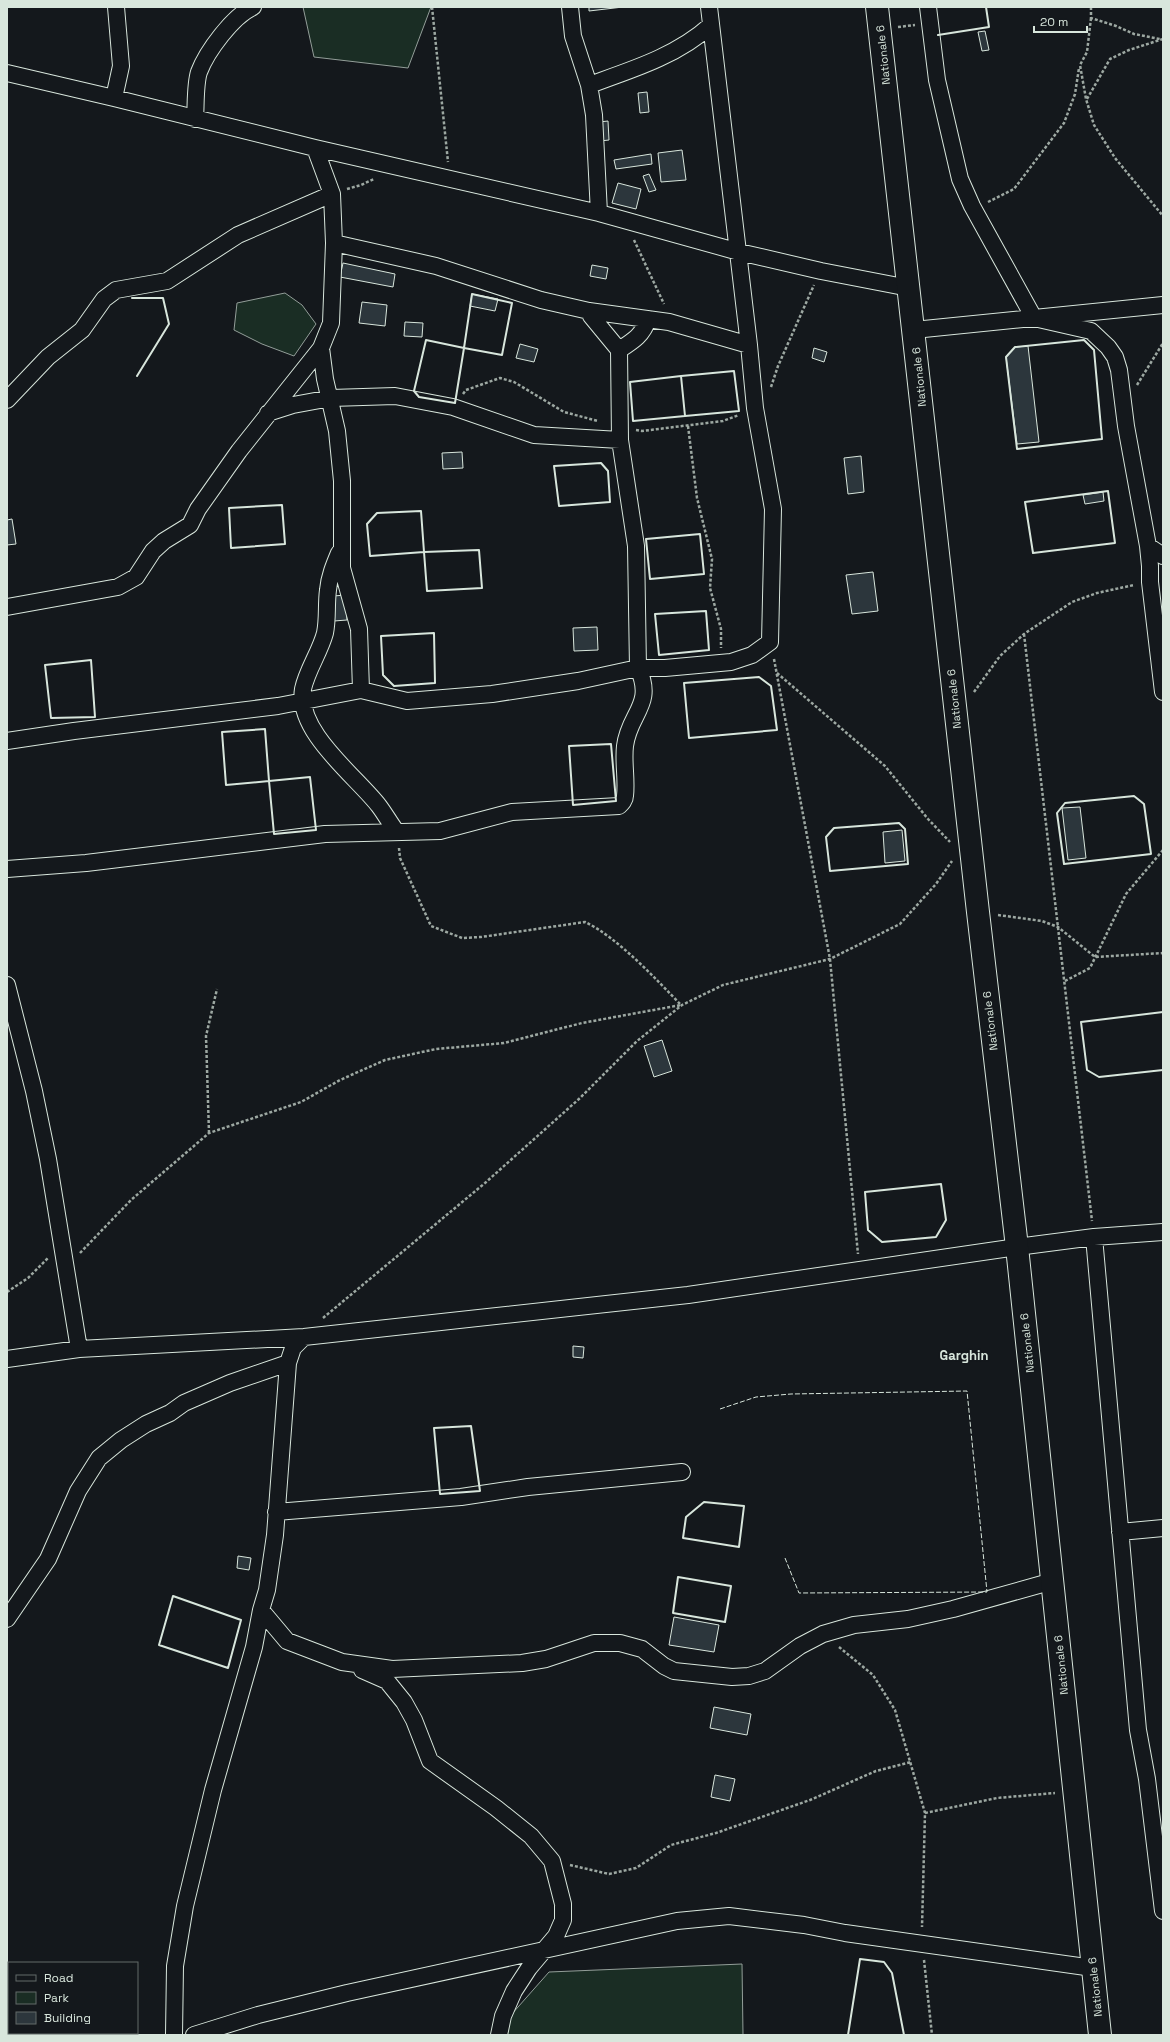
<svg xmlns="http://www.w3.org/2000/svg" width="1170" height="2042" viewBox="0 0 1170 2042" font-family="'Space Grotesk',sans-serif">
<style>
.green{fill:#1a2d24;stroke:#939e99}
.building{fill:#2c363c;stroke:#d8e6dc}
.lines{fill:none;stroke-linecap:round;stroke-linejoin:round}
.street-casing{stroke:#d8e6dc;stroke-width:18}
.primary-casing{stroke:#d8e6dc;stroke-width:24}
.path{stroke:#9da8a2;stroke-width:2.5;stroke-dasharray:3 2;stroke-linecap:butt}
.street{stroke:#14181c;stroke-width:16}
.primary{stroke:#14181c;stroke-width:22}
.fence{stroke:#d8e6dc;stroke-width:1;stroke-dasharray:5 2;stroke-linecap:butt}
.wall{stroke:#d8e6dc;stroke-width:2}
.labels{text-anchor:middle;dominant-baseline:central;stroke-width:3;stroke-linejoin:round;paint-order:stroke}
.street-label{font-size:11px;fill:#d8e6dc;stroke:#14181c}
.quarter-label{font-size:13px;font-weight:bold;fill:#d8e6dc;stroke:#14181c}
</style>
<rect width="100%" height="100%" fill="#14181c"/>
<path class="green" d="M303 7H431L408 68 314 57Z
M285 293 302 305 316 324 294 356 262 344 234 330 237 303Z
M742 1964 743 2035H503V2024L549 1972Z"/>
<path class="building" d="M589 7H623L589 11Z
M985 31 989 50 982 51 978 32Z
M647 92 649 112 640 113 638 93Z
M608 121 609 140 600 141 599 122Z
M682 150 686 180 661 182 658 153Z
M651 154 652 164 616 169 614 160Z
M649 174 656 190 649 192 643 176Z
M618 183 641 189 636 209 612 203Z
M343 263 395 274 393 287 340 277Z
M592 265 608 268 606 279 590 276Z
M472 294 498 299 495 311 470 306Z
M362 302 387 305 385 326 359 323Z
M405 322 423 323 422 337 404 336Z
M520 344 538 349 534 362 516 358Z
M1028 346 1039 442 1017 444 1006 357 1015 347Z
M814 348 827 352 824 362 812 358Z
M462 452 463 468 443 469 442 453Z
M861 456 864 492 848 494 844 458Z
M1103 492 1104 501 1085 504 1083 495Z
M12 519 16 544 7 545V520Z
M873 572 878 611 852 614 846 575Z
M346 595 347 620 334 621 333 596Z
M597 627 598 650 574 651 573 628Z
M1080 807 1086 858 1068 860 1062 808Z
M902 830 905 861 885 863 883 832Z
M662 1040 672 1071 654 1077 644 1046Z
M573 1346 584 1347 583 1358 573 1357Z
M238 1556 251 1558 249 1570 237 1568Z
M674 1617 719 1625 714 1652 669 1645Z
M714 1707 751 1714 747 1735 710 1728Z
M715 1775 735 1779 730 1801 711 1797Z"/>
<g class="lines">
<g class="street-casing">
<path id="street" d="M570 7 573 36 589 85 594 115 599 213
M928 7 937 80 960 179 972 206 1034 318 1091 331 1108 347 1115 357 1119 370 1126 426 1148 546 1163 556
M7 73 114 98 315 148 599 213 739 252 821 271 909 288
M589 85C631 70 677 56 711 25
M114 98 121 66 116 7
M195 119C196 106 195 84 199 72 207 51 233 16 253 7
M315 148 332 194 334 243 331 323 321 348 325 379 337 431 342 481V568L359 629 361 690
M334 243 436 266 541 300 589 311 669 322 749 345
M914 330 1163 305
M619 350C633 341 643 335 648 319
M7 400 48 357 82 330 104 299 116 290 167 281 238 235 332 194
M268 413 293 405 331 398 395 396 453 407 534 435 620 440
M1148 546 1150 566V582L1163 692
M339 553C334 565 329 577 328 590 326 605 328 618 325 633 320 652 307 670 303 689 296 732 356 776 379 806 385 814 390 823 396 831
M7 607 118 587 136 577 153 551 164 541 190 525 198 509 239 451 321 348
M7 741 74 731 278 706 361 690 407 701 492 694 578 681 638 668H665L731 662 752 655 770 642 773 509 755 408 749 345 709 7
M7 869 86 863 325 834 440 831 512 812 619 806C622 803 625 800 625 796 627 779 623 763 625 746 629 713 655 705 638 668L636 546 620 440 619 350 591 316 589 311
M7 985 34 1091 48 1159 79 1349
M1094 1237 1138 1730 1147 1779 1163 1911
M304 1337 293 1348 288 1363 275 1535 267 1590 261 1610 287 1641 342 1662 392 1669 522 1663 546 1659 594 1643H620L642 1649 664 1666 674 1671 732 1677 749 1676 765 1671 800 1646 823 1634 854 1625 908 1619 953 1609 1053 1581
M7 1359 79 1349 304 1337 688 1295 1017 1247 1094 1237 1163 1232
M276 1512 461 1497 528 1487 682 1472
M1120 1532 1163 1528
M7 1619 48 1559 78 1491 99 1458 121 1440 146 1424 170 1413 184 1403 230 1383 288 1363
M362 1670 387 1681 404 1702 414 1720 430 1761 496 1808 531 1836 552 1861 563 1904V1920L556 1936 529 1968 514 1991 503 2016 499 2035
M174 2035 175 1966 185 1906 213 1790 254 1647 261 1610
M194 2035 258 2015 347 1993 677 1921 729 1916 804 1925 845 1933 1093 1968"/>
</g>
<g class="primary-casing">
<path id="primary" d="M877 7 978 912 1017 1247 1100 2035"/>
</g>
<path class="path" d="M432 7 448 162
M1091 7V18L1116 26 1134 34 1160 39
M1091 18 1087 52 1080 65 1086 99 1094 125 1115 158 1163 216
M898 27 915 25
M1087 99 1110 59 1129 50 1163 39
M347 189 361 185 374 179
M988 202 1014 189 1064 123 1075 94 1079 68
M634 240 664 304
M1137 385 1163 343
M771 387 778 366 814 285
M463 394 466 390 500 378 514 382 564 412 598 421
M688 426 697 498 712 559 710 588 721 629V648
M636 430 642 431 723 421 739 415
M1024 634 1092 1221
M774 659 830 959 858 1254
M777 673 885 766 928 819 950 842
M974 692 1000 656 1024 634 1072 602 1097 593 1134 585
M399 848 400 858 431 926 462 938 481 937 585 922C617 937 656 979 681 1005
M998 915 1042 921 1058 927 1095 957 1163 953
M1065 981 1090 968 1126 894 1163 850
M209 1133 206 1036 217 989
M80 1253 131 1200 209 1133 301 1102 340 1080 385 1060 436 1049 504 1043 582 1023 681 1005
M7 1292 28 1278 48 1258
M323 1318 485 1183 580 1098 637 1041 682 1005 723 985 830 959 900 924 936 884 952 861
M839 1647 873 1675 895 1710 925 1813 922 1927
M925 1813 997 1798 1055 1793
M570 1865 609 1874 636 1868 671 1845 716 1833 810 1800 876 1771 911 1762
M924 1960 932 2035"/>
<use href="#street" class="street"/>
<use href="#primary" class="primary"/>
<path class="fence" d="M720 1409 756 1397 791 1394 967 1391 987 1592 799 1593 785 1558"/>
<path class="wall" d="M938 35 989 27 986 7
M1163 86V89
M472 294 512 303 502 355 464 348Z
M132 298H163L169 324 137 376
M426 340 464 348 455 403 419 397 414 391Z
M1084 340 1094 350 1102 439 1017 449 1006 357 1015 347Z
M734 371 739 411 685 416 681 376Z
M681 376 685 416 633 421 630 382Z
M601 463 608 471 610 502 559 506 554 466Z
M1108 491 1115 543 1033 553 1025 502Z
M282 505 285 544 231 548 229 508Z
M421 511 424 552 370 556 367 524 377 513Z
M700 534 704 574 650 579 646 539Z
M479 550 482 588 427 591 424 552Z
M706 611 709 650 659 655 655 614Z
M434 633 435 683 394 686 383 675 381 636Z
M91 660 95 717 51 718 45 665Z
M759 677 771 686 777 730 689 738 684 683Z
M265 729 269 781 226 785 222 732Z
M611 744 616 801 573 805 569 746Z
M310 777 316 830 274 834 269 781Z
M1134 796 1144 804 1151 854 1064 864 1057 813 1065 803Z
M899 823 905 829 908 864 830 871 826 837 834 828Z
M1163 1012 1081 1022 1087 1070 1099 1077 1163 1070
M941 1184 946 1220 936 1237 882 1242 868 1230 865 1192Z
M471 1426 480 1491 440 1494 434 1428Z
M704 1502 744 1506 739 1547 683 1538 686 1517Z
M678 1577 731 1586 725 1622 673 1613Z
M173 1596 241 1620 228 1668 159 1645Z
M848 2035 860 1959 884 1962 892 1973 904 2035"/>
</g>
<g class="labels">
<g class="street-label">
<text transform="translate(883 55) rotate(-96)">Nationale 6</text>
<text transform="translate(919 377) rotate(-96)">Nationale 6</text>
<text transform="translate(954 699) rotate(-96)">Nationale 6</text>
<text transform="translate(990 1021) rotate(-97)">Nationale 6</text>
<text transform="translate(1027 1343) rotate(-96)">Nationale 6</text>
<text transform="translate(1061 1665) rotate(-96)">Nationale 6</text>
<text transform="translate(1095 1987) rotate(-96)">Nationale 6</text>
</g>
<g class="quarter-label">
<text x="964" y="1355">Garghin</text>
</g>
</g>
<rect width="1170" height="2042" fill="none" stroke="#d8e6dc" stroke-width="16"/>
<rect x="8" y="1962" width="130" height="72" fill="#14181c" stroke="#626a69"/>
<rect x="16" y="1975" width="20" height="6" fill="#14181c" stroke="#626a69"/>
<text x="44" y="1982" font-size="12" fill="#d8e6dc">Road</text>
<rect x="16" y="1992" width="20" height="12" fill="#1a2d24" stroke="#626a69"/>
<text x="44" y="2002" font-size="12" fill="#d8e6dc">Park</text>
<rect x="16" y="2012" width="20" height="12" fill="#2c363c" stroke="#626a69"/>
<text x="44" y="2022" font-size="12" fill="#d8e6dc">Building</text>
<path d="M1034 26v6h53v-6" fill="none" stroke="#d8e6dc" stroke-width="2"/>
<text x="1040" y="26" font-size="12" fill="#d8e6dc" stroke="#14181c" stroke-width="3" paint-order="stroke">20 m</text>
</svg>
